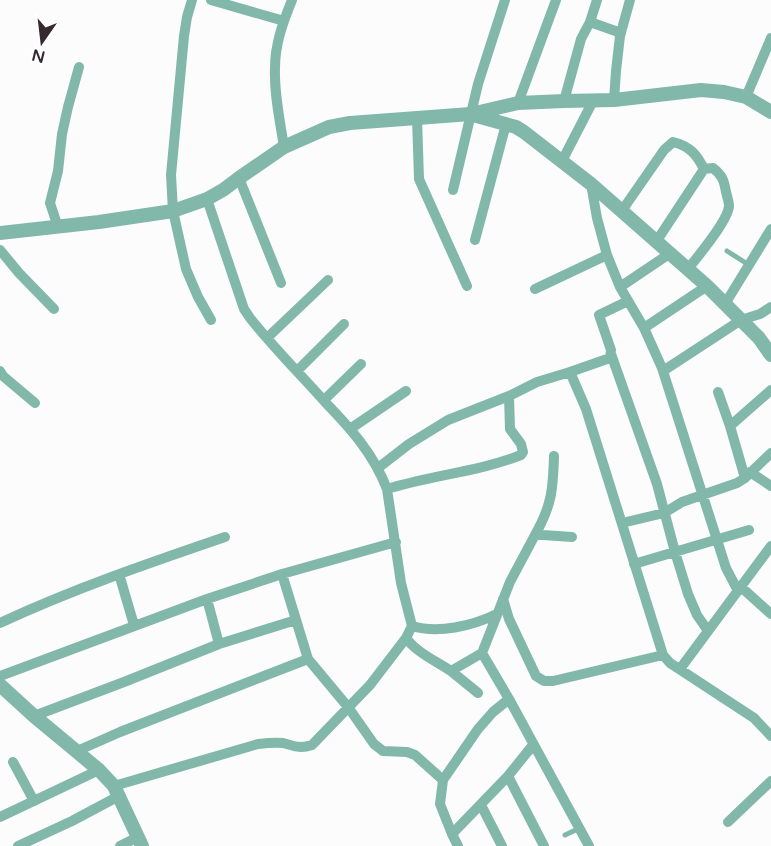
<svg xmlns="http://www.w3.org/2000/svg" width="771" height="846" viewBox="0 0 771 846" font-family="'Varela Round',sans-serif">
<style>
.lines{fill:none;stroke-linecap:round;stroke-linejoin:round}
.service{stroke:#82b8a9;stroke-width:5}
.minor{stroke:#82b8a9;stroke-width:10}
.tertiary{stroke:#82b8a9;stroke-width:14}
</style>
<rect width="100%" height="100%" fill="#fcfcfc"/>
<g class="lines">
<path class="service" d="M727 251 749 265
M565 835 580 828"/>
<path class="minor" d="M192 0 187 17 184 36 171 175 173 211 186 269 198 297 211 320
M211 0 284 21
M590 22 621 33
M746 97 771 38
M614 100 616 71 620 36 630 0
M564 101 581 39 590 22 597 0
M518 103 556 0
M417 118 419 179 467 286
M284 147C280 121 274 94 275 68 275 44 283 22 292 0
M562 161 593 101
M239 178 281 283
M591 184 597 218 607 255 620 287 644 328 662 368 726 568 738 591
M453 190 478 84 505 0
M621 212 664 150 673 142C690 146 697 155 704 169L713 168C722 175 724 180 726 192 727 196 729 202 729 206 728 221 698 256 688 269
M58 227 50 203 58 171 62 134 68 107 79 67
M475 240 506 124
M656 242 704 169
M0 250 19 273 54 309
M620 287 669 254
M535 289 607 255
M628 301 599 315 611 350 610 358 570 372 586 409 663 655 670 663 754 718 771 736
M725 304 771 229
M644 328 707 286
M267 338 328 280
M611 354 657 484 675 552 688 594 697 615 708 631
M0 371 3 376 35 403
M297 371 344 324
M663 371 741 320 760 314 771 307
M718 392 730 426 745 478
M324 400 361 364
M730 426 771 390
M350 429 406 391
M378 468 409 444 448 420 509 396
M750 472 771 486
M387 489C431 475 478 472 521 455L523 452 521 444 510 429 509 396 537 382 570 372
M622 523 664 513 682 502 737 483 745 478 771 453
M535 535C552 505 553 489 554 456
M634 564 749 530
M119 574 134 625
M282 574 396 542
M741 587 771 614
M207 599 219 644
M503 599 509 619 536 676 544 681H553L663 655
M0 623C73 589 149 563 225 537
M412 626C438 634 472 626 497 614
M406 638C417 653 436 661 451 671L482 653 510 582 535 535H543L572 537
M680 669 771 546
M451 671 478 693
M0 676 207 599 282 574 308 659 348 707 374 744 383 751 407 752 415 755 443 780
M509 699 589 846
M34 716 124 682 219 644 296 620
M77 751 120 732 308 659
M13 762 34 801
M508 776 544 846
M114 786 258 744C266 743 275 742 283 743 294 746 300 749 312 745L370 685 406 638 412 626 401 583 387 489C373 453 351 429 325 402 300 374 273 347 250 318L244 309 207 199
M481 805 502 846
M0 817 99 770
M728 822 771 781
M452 834 440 804 443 780 478 729 493 712 509 699 482 653
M18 846 72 821 119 796
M120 846 138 837
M458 846 452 834 508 776 533 745"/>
<path class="tertiary" d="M473 115 516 127 524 132 591 184 707 286 759 338 771 355
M0 233 99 222 173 211 207 199 223 190 239 178 284 147 329 127 350 123 471 114 518 103 564 101 614 100 701 90 724 92 746 97 771 112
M0 685 34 716 99 770 114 786 142 846"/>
</g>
<g transform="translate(42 42) rotate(194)" stroke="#ffffff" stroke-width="4.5" paint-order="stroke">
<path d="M0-4.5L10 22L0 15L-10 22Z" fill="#342831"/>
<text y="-9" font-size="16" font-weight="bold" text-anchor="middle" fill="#342831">N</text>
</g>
</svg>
